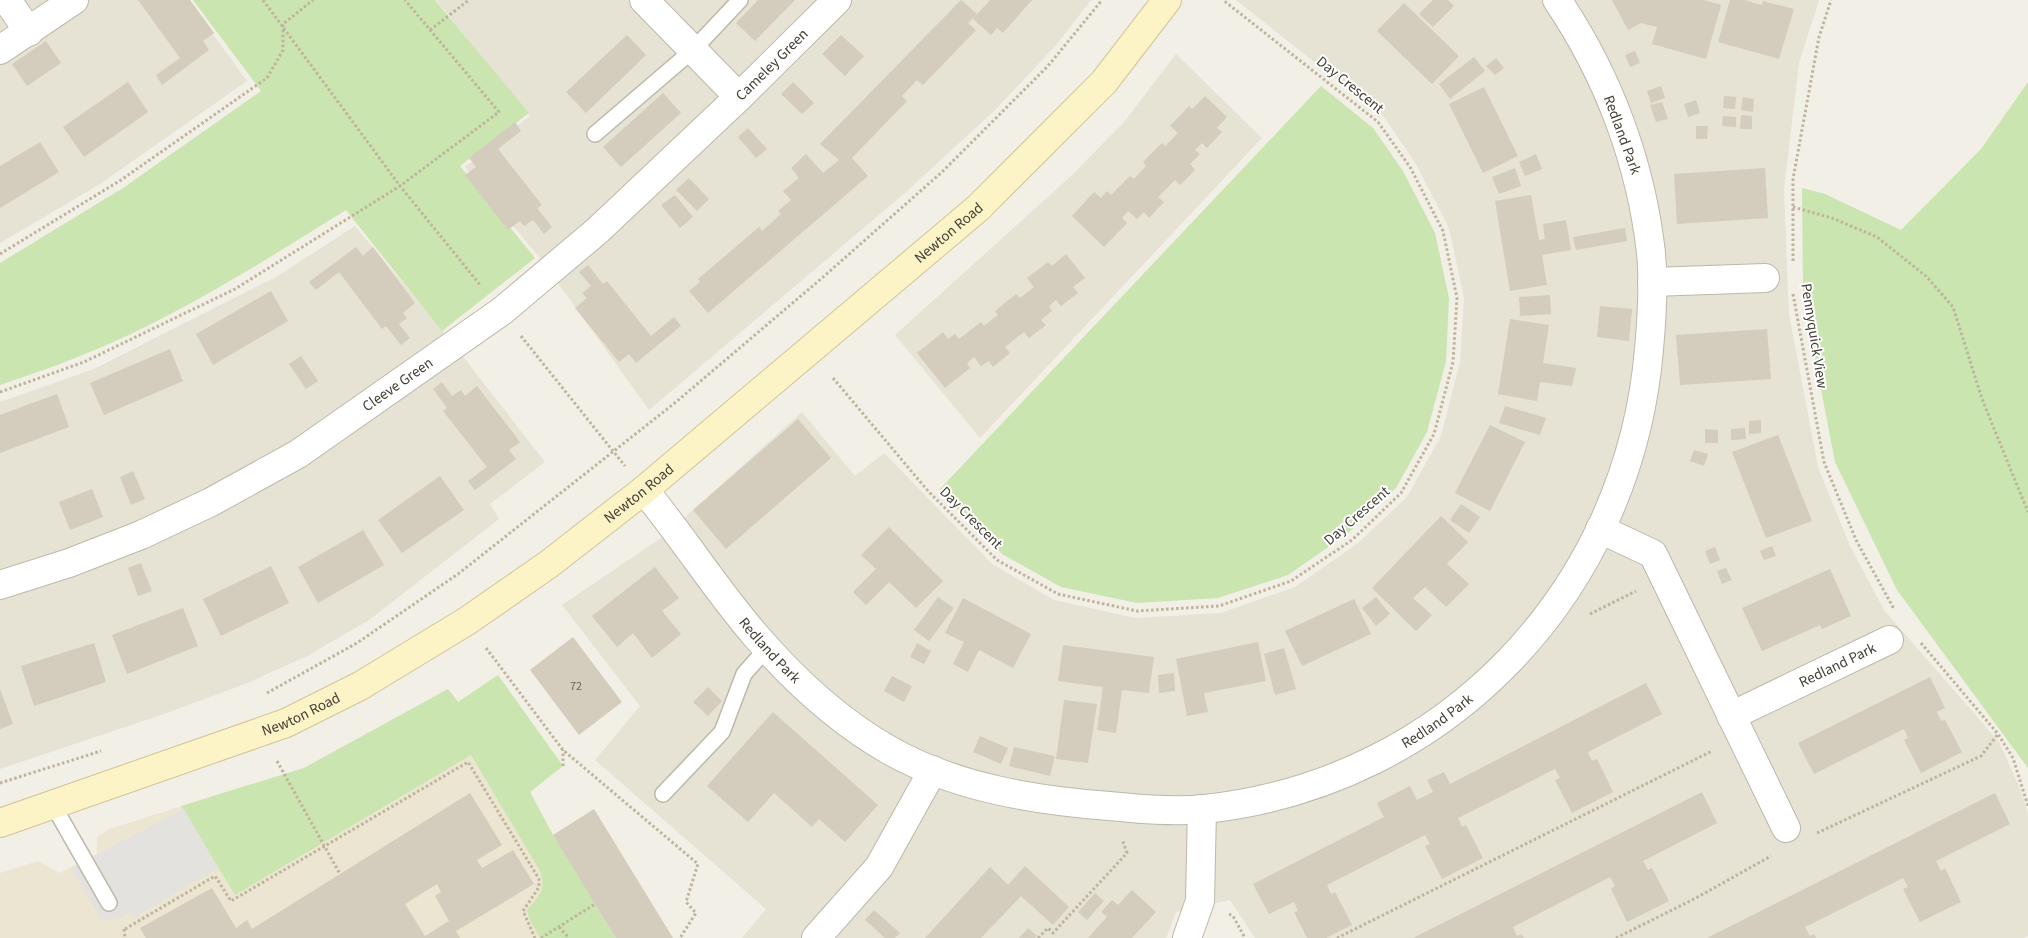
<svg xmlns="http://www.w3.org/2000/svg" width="2028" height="938" viewBox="0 0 2028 938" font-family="'Source Sans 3',sans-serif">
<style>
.residential{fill:#e6e2d4}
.education{fill:#ebe5d1}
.green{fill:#cae5b0}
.parking{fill:#e4e2de}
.building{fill:#d4ccbc;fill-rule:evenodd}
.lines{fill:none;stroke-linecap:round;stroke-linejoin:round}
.lane-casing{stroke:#beb8a9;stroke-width:18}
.street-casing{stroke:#beb8a9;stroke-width:30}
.secondary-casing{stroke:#d1c598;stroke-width:30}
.path{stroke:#bfb49b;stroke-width:3;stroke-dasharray:2.5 2.5;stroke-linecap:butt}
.lane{stroke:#fff;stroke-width:15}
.street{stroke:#fff;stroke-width:28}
.secondary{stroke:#fcf3c6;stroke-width:28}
.labels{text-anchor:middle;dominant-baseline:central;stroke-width:4;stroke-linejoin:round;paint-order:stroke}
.number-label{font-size:12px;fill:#696358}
.street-label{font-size:15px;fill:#454036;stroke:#fff}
</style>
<rect width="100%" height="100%" fill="#f2efe6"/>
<path class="residential" d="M0 0H188L247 81 100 184 0 243Z
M436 0H1091L1057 44 996 109 906 192 649 410 543 262 465 167 530 116Z
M1236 0H1819L1799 63 1784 190 1789 314 1818 467 1850 546 1884 610 1999 742 2019 786 2028 814V936L2023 938H1255L1230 900 1176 912 1166 938H742L766 909 595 760 640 706 562 605 664 536 802 412 855 476 884 453 992 564 1054 600 1136 618 1221 613 1295 587 1357 544 1407 497 1441 436 1460 362 1464 298 1449 228 1416 164 1384 117Z
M1176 54 1262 138 980 438 895 335 1071 176 1124 122Z
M355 226 444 332 545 462 490 504 499 519 369 620 307 656 245 684 167 713 0 769V402L94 369 276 277Z"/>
<path class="education" d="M448 689 530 792 553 835 616 938H0V873L38 861 59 873 97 854V837L109 829 304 768Z"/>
<path class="green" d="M193 0H435L529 113 460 166 535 258 442 331 346 210C259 264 171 321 75 358 51 368 25 376 0 385V263L123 188 261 91Z
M2028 82V768L1897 590 1835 462 1803 296 1802 188 1825 194 1901 230 1981 149Z
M1321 86 1373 128 1403 171 1435 233 1449 298 1446 361 1427 432 1396 488 1347 534 1288 575 1218 598 1137 603 1061 587 1002 554 939 490Z
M498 675 563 766 530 792 553 835 616 938H540L530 920 527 910C539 895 547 891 540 871L471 755 235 895 181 806 304 768 448 689 458 702Z"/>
<path class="parking" d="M184 809 218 868 133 918 130 912 118 919 101 920 71 868Z"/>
<path class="building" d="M138 0H190L214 33 203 41 209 50 162 85 156 75 180 58Z
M758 0H795L755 41 736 23Z
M961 0 977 14 968 23 976 30 923 85 917 80 902 96 907 101 852 158 868 176 708 313 689 291 700 282 698 279 759 227 762 231 781 214 778 211 791 200 783 191 799 178 791 168 806 154 823 173 839 160 820 144Z
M990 0H1032L1003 33 997 28 991 35 973 19Z
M1433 0H1448L1454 6 1433 27 1419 14Z
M1612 0H1704L1721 5 1706 59 1652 44 1657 27 1641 23 1628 30Z
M1730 0H1744L1762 5 1763 1 1794 9 1779 59 1718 42Z
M1404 3 1459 56 1432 84 1377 31Z
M627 35 646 55 586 113 566 92Z
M841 35 864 56 845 76 822 54Z
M46 41 61 63 27 86 12 64Z
M1635 51 1640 63 1630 67 1625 55Z
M1474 57 1485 71 1450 99 1439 84Z
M1496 58 1504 68 1495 75 1486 66Z
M128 82 148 112 84 157 63 127Z
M793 82 814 103 802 114 781 94Z
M1661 86 1665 98 1651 103 1647 91Z
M1484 87 1518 156 1483 173 1449 104Z
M663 93 681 113 621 167 603 147Z
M1205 96 1227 117 1217 128 1222 132 1207 148 1202 143 1195 150 1200 154 1190 164 1195 170 1180 185 1175 180 1158 197 1164 202 1149 218 1144 212 1137 219 1128 211 1122 218 1127 223 1104 247 1072 216 1094 192 1101 198 1107 191 1111 195 1130 176 1134 179 1146 166 1143 162 1162 143 1165 146 1178 133 1170 126 1189 106 1192 109Z
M1724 96 1736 97 1735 109 1723 108Z
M1743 97 1754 99 1753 112 1741 110Z
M1696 100 1700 113 1688 117 1684 104Z
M1662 102 1668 119 1656 122 1650 105Z
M1741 115 1752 116V129H1740Z
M1723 116 1736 117V127L1722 126Z
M515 122 521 131 498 149 542 205 537 208 552 227 544 234 533 220 524 226 520 221 508 230 465 175 476 167 469 158Z
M1696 126H1708L1707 139H1696Z
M748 128 767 149 756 158 738 137Z
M40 142 59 172 0 208V166Z
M1536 154 1542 169 1525 176 1519 162Z
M1515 168 1521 186 1499 194 1492 177Z
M1765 168 1768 218 1677 224 1674 174Z
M689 178 709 199 697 211 676 190Z
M675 195 693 217 680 228 661 205Z
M1531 195 1539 240 1545 239 1543 224 1566 220 1571 250 1542 255 1547 285 1510 291 1495 201Z
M1625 228 1627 241 1576 250 1573 237Z
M356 247 363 256 373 247 415 303 403 313 407 318 399 324 410 338 401 345 386 326 382 329 339 272 316 290 309 282Z
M1066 254 1085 278 1073 287 1078 293 1061 306 1056 300 1049 306 1052 311 1041 320 1046 325 1029 338 1024 332 1005 347 1010 353 993 367 989 361 981 366 974 357 967 363 970 368 945 388 917 353 943 332 948 339 955 334 959 339 981 322 984 326 998 315 995 311 1016 294 1020 298 1034 287 1027 278 1048 262 1052 266Z
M588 265 603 284 607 281 651 336 674 317 681 326 636 363 629 354 619 362 575 308 587 298 582 293 591 286 579 272Z
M271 291 288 321 213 365 196 334Z
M1550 295 1551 314 1520 316 1519 297Z
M1600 306 1632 309 1629 341 1597 337Z
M1510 319 1549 325 1543 363 1576 368 1572 386 1540 382 1537 401 1498 394Z
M1767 329 1771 379 1680 385 1676 335Z
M170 349 183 381 104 415 90 383Z
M301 356 318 381 306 389 289 364Z
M442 382 452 396 461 390 465 396 477 386 520 442 509 450 516 459 475 490 468 481 487 467 443 411 447 408 433 389Z
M57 394 69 427 0 453V415Z
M1505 406 1546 418 1540 435 1499 423Z
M798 419 831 458 726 549 693 510Z
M1761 420V433L1749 434V421Z
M1490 425 1525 442 1490 511 1455 493Z
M1745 428 1746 439 1731 440V429Z
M1705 429 1718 430V443H1705Z
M1778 435 1812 521 1766 538 1732 452Z
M1694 450 1708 454 1704 466 1690 461Z
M133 471 145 499 131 505 120 477Z
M440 476 464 510 402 553 378 520Z
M92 489 103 517 70 530 59 502Z
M1461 504 1480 517 1469 533 1450 520Z
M1441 516 1468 542 1447 564 1469 584 1446 607 1425 587 1413 598 1432 615 1416 631 1372 588Z
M889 527 943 581 916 608 889 582 866 605 853 592 876 569 861 555Z
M363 530 384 565 318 603 298 567Z
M1772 546 1776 556 1764 560 1760 551Z
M1715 547 1720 560 1710 564 1705 551Z
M141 563 152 591 138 596 128 568Z
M271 566 289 603 221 636 203 599Z
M655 567 679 598 662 611 681 634 652 658 633 633 617 647 592 616Z
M1726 568 1732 580 1722 584 1717 571Z
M1830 569 1851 616 1822 629 1820 625 1762 651 1742 608Z
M938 597 954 608 929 641 914 630Z
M1376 597 1390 614 1376 626 1362 608Z
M963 598 1031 634 1013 668 979 650 968 672 953 664 964 642 945 633Z
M1354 599 1371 634 1302 666 1285 631Z
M183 608 198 646 127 674 112 635Z
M573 637 622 702 579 735 530 670Z
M1258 642 1266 681 1204 693 1208 712 1187 716 1176 659Z
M94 643 106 682 34 706 21 666Z
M917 643 931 651 924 664 910 657Z
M1063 645 1154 657 1149 693 1122 690 1116 733 1097 730 1103 687 1058 681Z
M1284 648 1296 689 1275 695 1264 654Z
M1174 673 1175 691 1159 693 1158 675Z
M892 676 912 686 904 702 884 691Z
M1930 677 1945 708 1937 712 1941 721 1945 720 1962 752 1921 773 1904 740 1908 738 1904 729 1814 774 1798 743Z
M1646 683 1662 714 1588 752 1592 761 1597 759 1613 792 1572 813 1555 780 1560 778 1555 769 1498 798 1458 818 1462 827 1466 825 1483 858 1442 879 1425 846 1430 844 1425 835 1327 885 1331 894 1335 892 1352 925 1326 938H1307L1294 912 1298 911 1294 902 1269 914 1253 884 1384 817 1377 803 1410 786 1417 800 1433 792 1427 780 1444 772 1450 784Z
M708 687 722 701 708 716 693 702Z
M0 689 13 724 0 729Z
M1064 700 1097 704 1088 763 1056 759Z
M773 712 878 805 845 842 819 819 812 827 774 793 748 822 707 786Z
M980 736 1008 748 1001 764 973 752Z
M1014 747 1055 756 1050 776 1009 766Z
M1702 792 1717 823 1643 861 1648 870 1652 868 1669 901 1627 922 1611 889 1615 886 1610 877 1513 927 1517 936 1521 934 1524 938H1413Z
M470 793 502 845 477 860 482 868 513 850 534 884 456 931 460 938H146L140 928 212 888 236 928 247 920 252 929ZM437 884 441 892 435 896 449 921 425 936 405 904Z
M1995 793 2010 824 1936 861 1941 871 1945 868 1961 902 1920 922 1903 889 1908 887 1903 878 1805 927 1810 936 1814 934 1816 938H1707Z
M594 809 673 938H616L595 904 553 835Z
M1025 866 1069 907 1053 925 1021 896 981 938H925L990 867 1008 885Z
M1132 890 1156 912 1132 938H1088L1107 917 1101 912 1112 900 1118 905Z
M1095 893 1104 901 1087 920 1078 912Z
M874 910 900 933 895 938H885L865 920Z
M1028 928 1037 936 1035 938H1019Z"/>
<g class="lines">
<g class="lane-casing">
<path id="lane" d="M595 134 693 50 740 0
M663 794 722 732 744 674 767 648
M53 805 109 903"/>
</g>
<g class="street-casing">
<g id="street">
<path d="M7 0 29 32"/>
<path d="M644 0 739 97"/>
<path d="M0 50 74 0"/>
<path d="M1652 282 1765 278"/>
<path id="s1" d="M644 490C683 537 716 590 756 636 793 679 840 722 889 750 956 788 1034 800 1109 806 1140 809 1173 812 1205 809 1447 783 1629 590 1649 349 1652 317 1654 285 1651 253 1641 163 1608 75 1557 0"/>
<path d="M1600 529 1653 554 1786 828"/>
<path id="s2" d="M0 585 69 563 141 535 211 502 298 454 502 311 597 231 739 97 837 0"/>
<path id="s3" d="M1731 716 1889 640"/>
<path d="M816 938 879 867 933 770"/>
<path d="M1187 938 1200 901 1202 809"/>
</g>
</g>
<g class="secondary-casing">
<g id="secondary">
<path id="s4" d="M0 823 286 723 360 686 467 621 549 564 644 490 978 208 1104 82 1167 0"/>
</g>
</g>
<path class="path" d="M263 0 400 186 481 286
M430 30 469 0
M1793 207 1832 218 1877 237 1927 277 1953 307 1982 399 2028 512
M0 254 121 180 267 78 283 50V24L313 0
M1793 261V179L1819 37 1831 0
M1793 294 1824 462 1856 540 1894 609
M521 336 625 466
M833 378 928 491 997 560 1058 594 1137 611 1219 606 1291 581 1352 540 1401 493 1434 434 1453 362 1457 298 1443 231 1410 167 1378 122 1223 0
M0 392 84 362 235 289 400 186 499 112 405 0
M1590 614 1636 591
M1921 643 1998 734 2013 758 2028 806
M486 648 563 750 698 864 686 902 696 913 680 938
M267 693 357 643 458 574 676 402 822 278 942 172 1048 66 1102 0
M277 761 340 874
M563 766V750
M0 783 101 751
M1817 833 1981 756 1998 734
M1229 914 1233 916 1245 938
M559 927 569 938
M124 929 125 938
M125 929 215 876 231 901 468 762 539 879V887L523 911 535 938
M541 938 595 904
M1038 938 1048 928 1053 933 1127 853 1122 839
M1337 938 1712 751
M1616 938 1696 898 1771 856"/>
<use href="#lane" class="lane"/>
<use href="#street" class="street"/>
<use href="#secondary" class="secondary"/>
</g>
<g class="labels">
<g class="number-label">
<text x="576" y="686">72</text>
</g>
<g class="street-label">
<text stroke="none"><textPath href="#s2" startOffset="941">Cameley Green</textPath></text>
<text transform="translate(1350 85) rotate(39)">Day Crescent</text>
<text transform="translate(1622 135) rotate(70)">Redland Park</text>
<text stroke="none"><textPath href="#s4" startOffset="1130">Newton Road</textPath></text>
<text transform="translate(1814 336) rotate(81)">Pennyquick View</text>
<text stroke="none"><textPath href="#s2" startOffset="448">Cleeve Green</textPath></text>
<text stroke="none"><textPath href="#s4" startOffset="725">Newton Road</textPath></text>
<text transform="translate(1357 516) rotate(-41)">Day Crescent</text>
<text transform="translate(971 518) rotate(45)">Day Crescent</text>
<text stroke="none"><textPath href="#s1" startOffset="204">Redland Park</textPath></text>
<text stroke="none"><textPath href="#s3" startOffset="118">Redland Park</textPath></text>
<text stroke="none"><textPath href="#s4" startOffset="320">Newton Road</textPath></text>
<text stroke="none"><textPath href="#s1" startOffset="936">Redland Park</textPath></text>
</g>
</g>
</svg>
